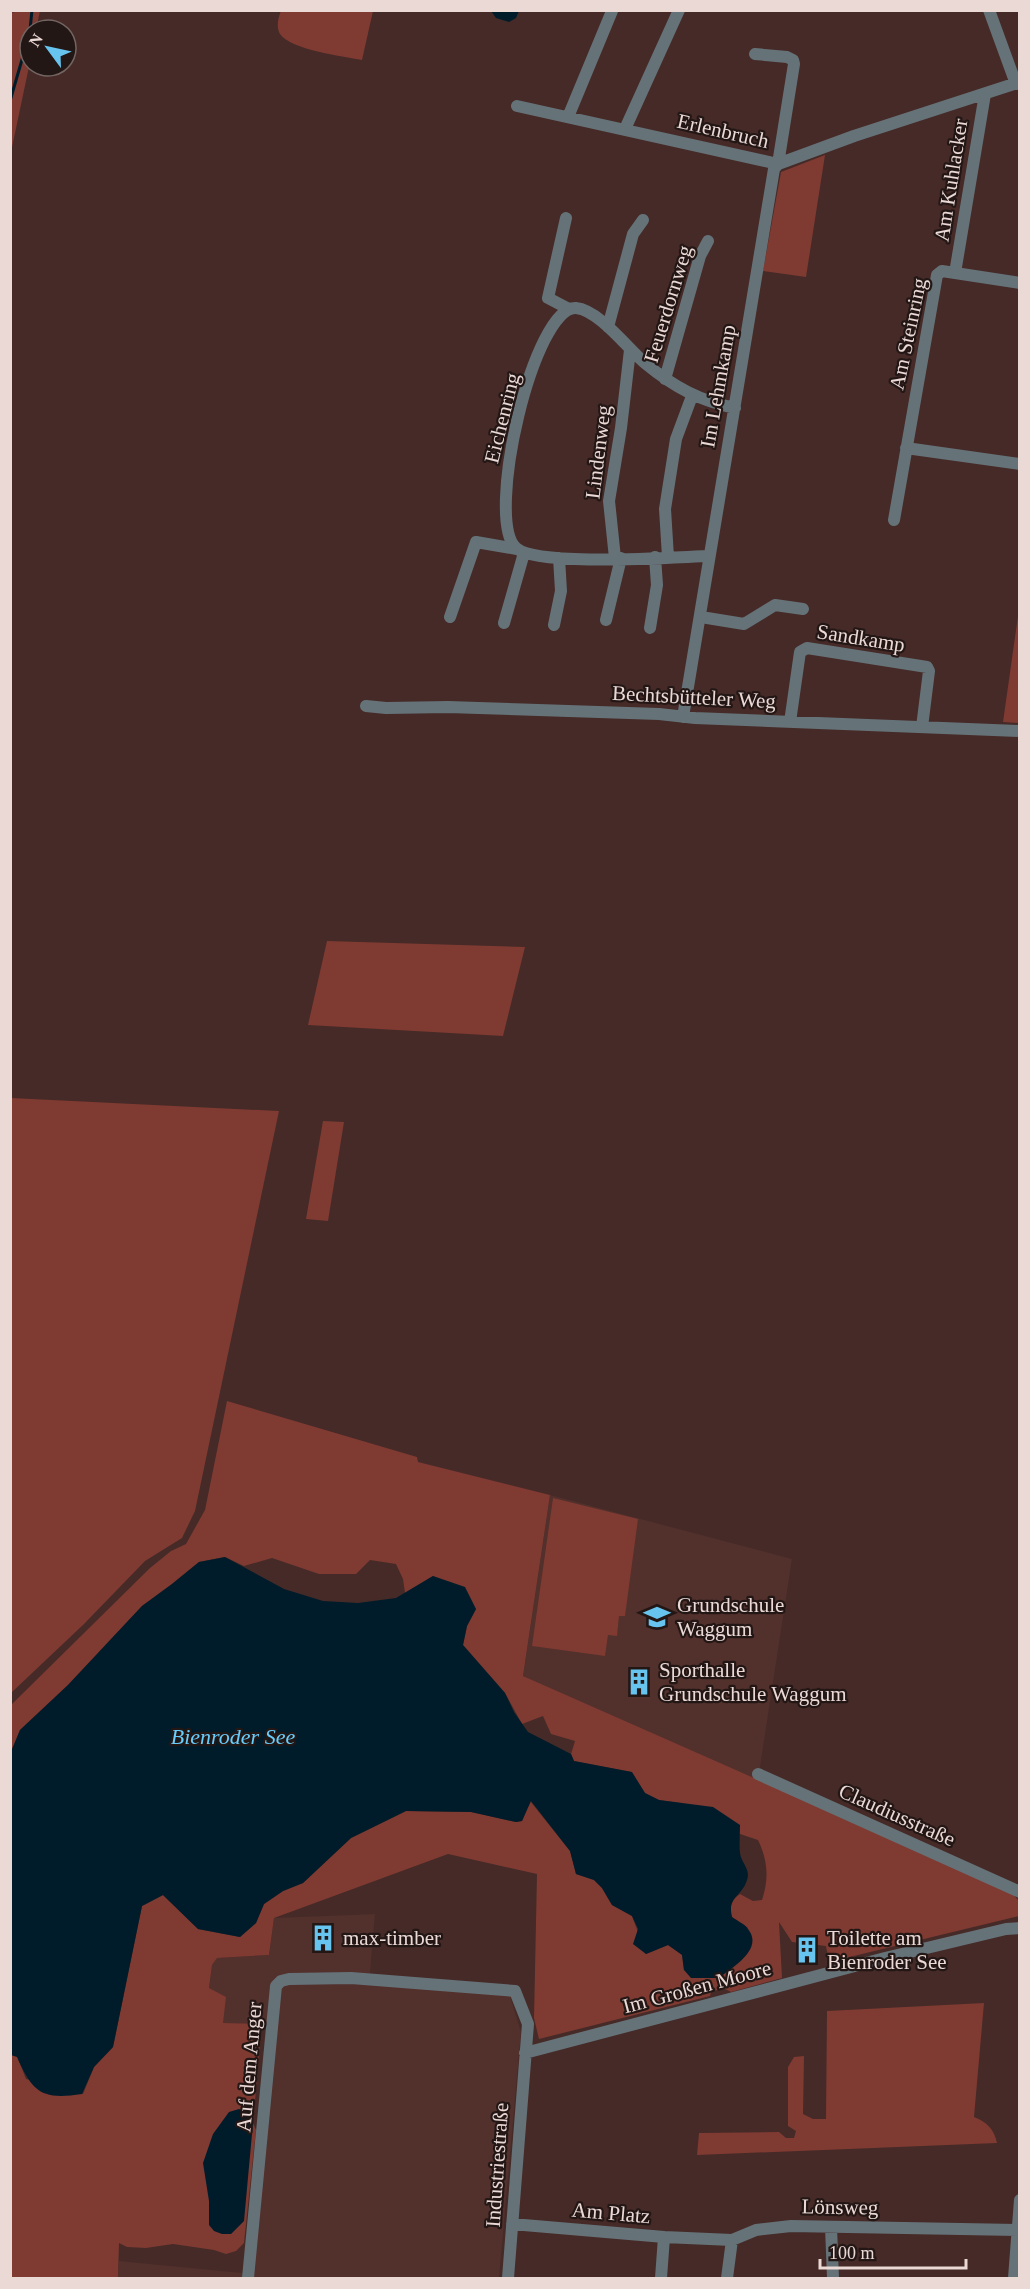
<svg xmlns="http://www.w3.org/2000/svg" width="1030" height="2289" viewBox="0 0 1030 2289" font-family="Georgia,serif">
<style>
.built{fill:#52302c}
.green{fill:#7f3a32}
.water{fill:#001c2a}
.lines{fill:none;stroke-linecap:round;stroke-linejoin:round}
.stream{stroke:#001c2a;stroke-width:3}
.minor{stroke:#657278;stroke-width:12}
.labels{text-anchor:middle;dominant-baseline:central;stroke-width:4.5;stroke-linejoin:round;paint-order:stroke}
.street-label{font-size:21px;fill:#ebd9d6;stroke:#231715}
.poi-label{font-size:21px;fill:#ebd9d6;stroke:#231715;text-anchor:start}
.water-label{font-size:22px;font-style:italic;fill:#67cdfc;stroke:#231715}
</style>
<rect width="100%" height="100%" fill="#452a27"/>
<path class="built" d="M550 1495 792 1559 758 1780 644 1731 523 1676Z
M375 1914 369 1984 510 1996 521 2032 499 2278H118L119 2261 253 2274 276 2025 222 2023 209 1989 212 1965 216 1958 269 1955 274 1918Z"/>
<path class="green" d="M11 10 40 11 36 30H30V62L11 152Z
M281 11H373L362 60C342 56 291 50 280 34 276 27 278 18 281 11Z
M825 155 806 277 763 271 781 172Z
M1019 609V723L1003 722Z
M327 941 525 947 503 1036 308 1025Z
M11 1098 279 1111 195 1511 182 1538 145 1561 84 1624 11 1693Z
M323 1121 344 1122 328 1221 306 1219Z
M227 1401 417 1457 418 1462 550 1495 523 1676 1010 1891 1019 1901V1916L829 1962 826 1946 792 1942 779 1922 782 1978 731 1992 723 1988 711 1992 710 1996 539 2039 534 2018 537 1874 448 1854 274 1918 269 1955 217 1958 212 1965 209 1988 226 1997 223 2023 262 2024 253 2123 256 2130 244 2243 236 2251 226 2254 214 2250 173 2244 146 2248 127 2247 119 2243 118 2278H11V2055L17 2056 26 2079 83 2094 94 2067 113 2047 142 1906 163 1895 198 1929 240 1937 256 1923 264 1904 283 1891 303 1883 351 1838 406 1811 471 1812 516 1822 522 1821 530 1801 570 1851 576 1874 594 1880 602 1888 612 1905 632 1916 646 1954 668 1945 682 1954 684 1970 748 1928 732 1917C729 1906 731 1901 740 1894L753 1901 762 1900C769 1879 768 1861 758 1840L740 1834 680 1803 659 1800 645 1793 631 1772 574 1761 571 1754 575 1741 551 1734 543 1716 522 1724 505 1693 463 1645 467 1626 476 1609 433 1576 405 1593 403 1579 396 1564 370 1560 356 1574H319L272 1558 244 1566 225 1557 199 1562 172 1584 142 1606 68 1685 20 1730 11 1754V1705L150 1568 171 1551 186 1544 205 1510Z
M553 1498 638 1519 625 1616H619L617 1636 608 1635 605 1656 532 1646Z
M984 2003 974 2117C987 2122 994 2129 997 2143L697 2155 699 2133 779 2132 786 2138H794L796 2131 788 2126V2067L794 2057 804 2056 803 2114 813 2119H826L827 2011Z"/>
<path class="water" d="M491 11H519L516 18 509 22 496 18Z
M225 1557 284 1589 323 1601 358 1603 396 1598 433 1576 465 1587 476 1609 467 1626 463 1645 505 1693 514 1712 528 1732 571 1754 574 1761 632 1772 645 1793 659 1800 713 1807 740 1825C740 1834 739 1844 740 1853 741 1863 751 1869 747 1880 742 1897 727 1896 732 1917 737 1921 745 1924 748 1929 764 1949 733 1967 719 1978H691L684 1970 682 1955 668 1945 646 1954 633 1944 638 1929 632 1916 612 1905 602 1888 594 1880 576 1874 570 1851 531 1801 522 1821 516 1822 471 1812 406 1811 351 1838 303 1883 283 1891 264 1904 256 1923 240 1937 198 1929 163 1895 142 1906 113 2047 94 2067 82 2094C42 2100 33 2093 17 2057L11 2055 12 1749 20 1730 68 1685 142 1606 172 1584 199 1562Z
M239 2109 250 2114 253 2123 244 2221 231 2234H222L214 2231 209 2225V2201L203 2163 213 2134 229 2112Z"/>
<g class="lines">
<path class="stream" d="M10 11 20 10
M30 30 32 10
M10 101 30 32"/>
<path class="minor" d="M989 10 1016 84
M517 106 778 164 854 136 1020 82
M568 117 612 11
M625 129 679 10
M566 218 548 298 569 309
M955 273 985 94
M608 327 633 234 643 220
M665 379 700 256 708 241
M906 448 1020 464
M894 520 937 275 942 271 1020 283
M709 556C675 557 537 567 516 548 484 519 534 305 576 308 599 310 628 349 646 364 674 387 700 401 735 408
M668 557 665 509 676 439 692 396
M615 558 609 501 621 428 630 350
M450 617 476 542 517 549
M701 617 744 624 775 605 803 609
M606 620 621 558
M504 623 524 553
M554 625 561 591 559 558
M650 628 657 585 655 557
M366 706 386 708 448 707 659 714 695 718 1020 731
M683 717 774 169 778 164 794 64 793 60 787 57 755 54
M790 722 800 652 807 648 927 667 929 671 922 727
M758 1774 1020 1892
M525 2053 885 1958 1006 1929 1020 1928
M512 2224 664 2237 661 2278
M831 2227 833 2278
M664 2237 732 2240 756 2230 791 2226 1017 2230
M248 2278 276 1986 281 1981 289 1979 351 1978 515 1991 528 2024 508 2278
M727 2278 732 2240
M1014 2278 1020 2200"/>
</g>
<defs>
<g id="school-bare" transform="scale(2.07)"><path d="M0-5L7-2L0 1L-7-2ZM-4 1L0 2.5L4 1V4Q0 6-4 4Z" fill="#67c4ef" stroke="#231715" stroke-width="2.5" paint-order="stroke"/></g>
<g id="building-bare" transform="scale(2.07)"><path d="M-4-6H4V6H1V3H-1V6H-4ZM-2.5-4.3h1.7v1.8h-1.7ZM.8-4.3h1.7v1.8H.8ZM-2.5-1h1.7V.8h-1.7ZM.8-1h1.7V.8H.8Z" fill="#67c4ef" stroke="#231715" stroke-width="2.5" paint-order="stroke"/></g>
</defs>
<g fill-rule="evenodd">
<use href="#school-bare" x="657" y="1617"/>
<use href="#building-bare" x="639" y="1682"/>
<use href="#building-bare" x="323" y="1938"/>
<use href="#building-bare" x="807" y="1950"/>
</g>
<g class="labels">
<g class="street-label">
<text transform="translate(723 131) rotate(13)">Erlenbruch</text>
<text transform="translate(951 180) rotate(-81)">Am Kuhlacker</text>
<text transform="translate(668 304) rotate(-73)">Feuerdornweg</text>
<text transform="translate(908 334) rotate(-78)">Am Steinring</text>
<text transform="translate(718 386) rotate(-80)">Im Lehmkamp</text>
<text transform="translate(502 418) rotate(-76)">Eichenring</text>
<text transform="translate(598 452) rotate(-83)">Lindenweg</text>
<text transform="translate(861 638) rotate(9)">Sandkamp</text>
<text transform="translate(694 697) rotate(3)">Bechtsbütteler Weg</text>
<text transform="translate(897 1815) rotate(24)">Claudiusstraße</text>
<text transform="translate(697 1987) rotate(-15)">Im Großen Moore</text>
<text transform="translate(249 2067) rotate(-85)">Auf dem Anger</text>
<text transform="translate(497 2165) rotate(-86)">Industriestraße</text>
<text transform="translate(840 2207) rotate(1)">Lönsweg</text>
<text transform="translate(611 2213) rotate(5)">Am Platz</text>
</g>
<g class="poi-label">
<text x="677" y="1605">Grundschule<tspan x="677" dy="24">Waggum</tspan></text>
<text x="659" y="1670">Sporthalle<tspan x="659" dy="24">Grundschule Waggum</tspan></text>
<text x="343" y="1938">max-timber</text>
<text x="827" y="1938">Toilette am<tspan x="827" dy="24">Bienroder See</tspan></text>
</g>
<g class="water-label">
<text x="233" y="1736">Bienroder See</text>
</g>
</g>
<rect width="1030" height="2289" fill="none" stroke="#ebd9d6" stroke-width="24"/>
<g transform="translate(48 48) rotate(303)"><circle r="28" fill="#231715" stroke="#736562" stroke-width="1.5"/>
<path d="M0-4.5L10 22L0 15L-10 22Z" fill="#67c4ef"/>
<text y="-9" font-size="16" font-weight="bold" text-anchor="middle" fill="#ebd9d6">N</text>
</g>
<path d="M820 2259v9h146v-9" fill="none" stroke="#ebd9d6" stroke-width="3"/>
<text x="829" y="2259" font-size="18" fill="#ebd9d6" stroke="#231715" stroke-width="4.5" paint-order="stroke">100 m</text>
</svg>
